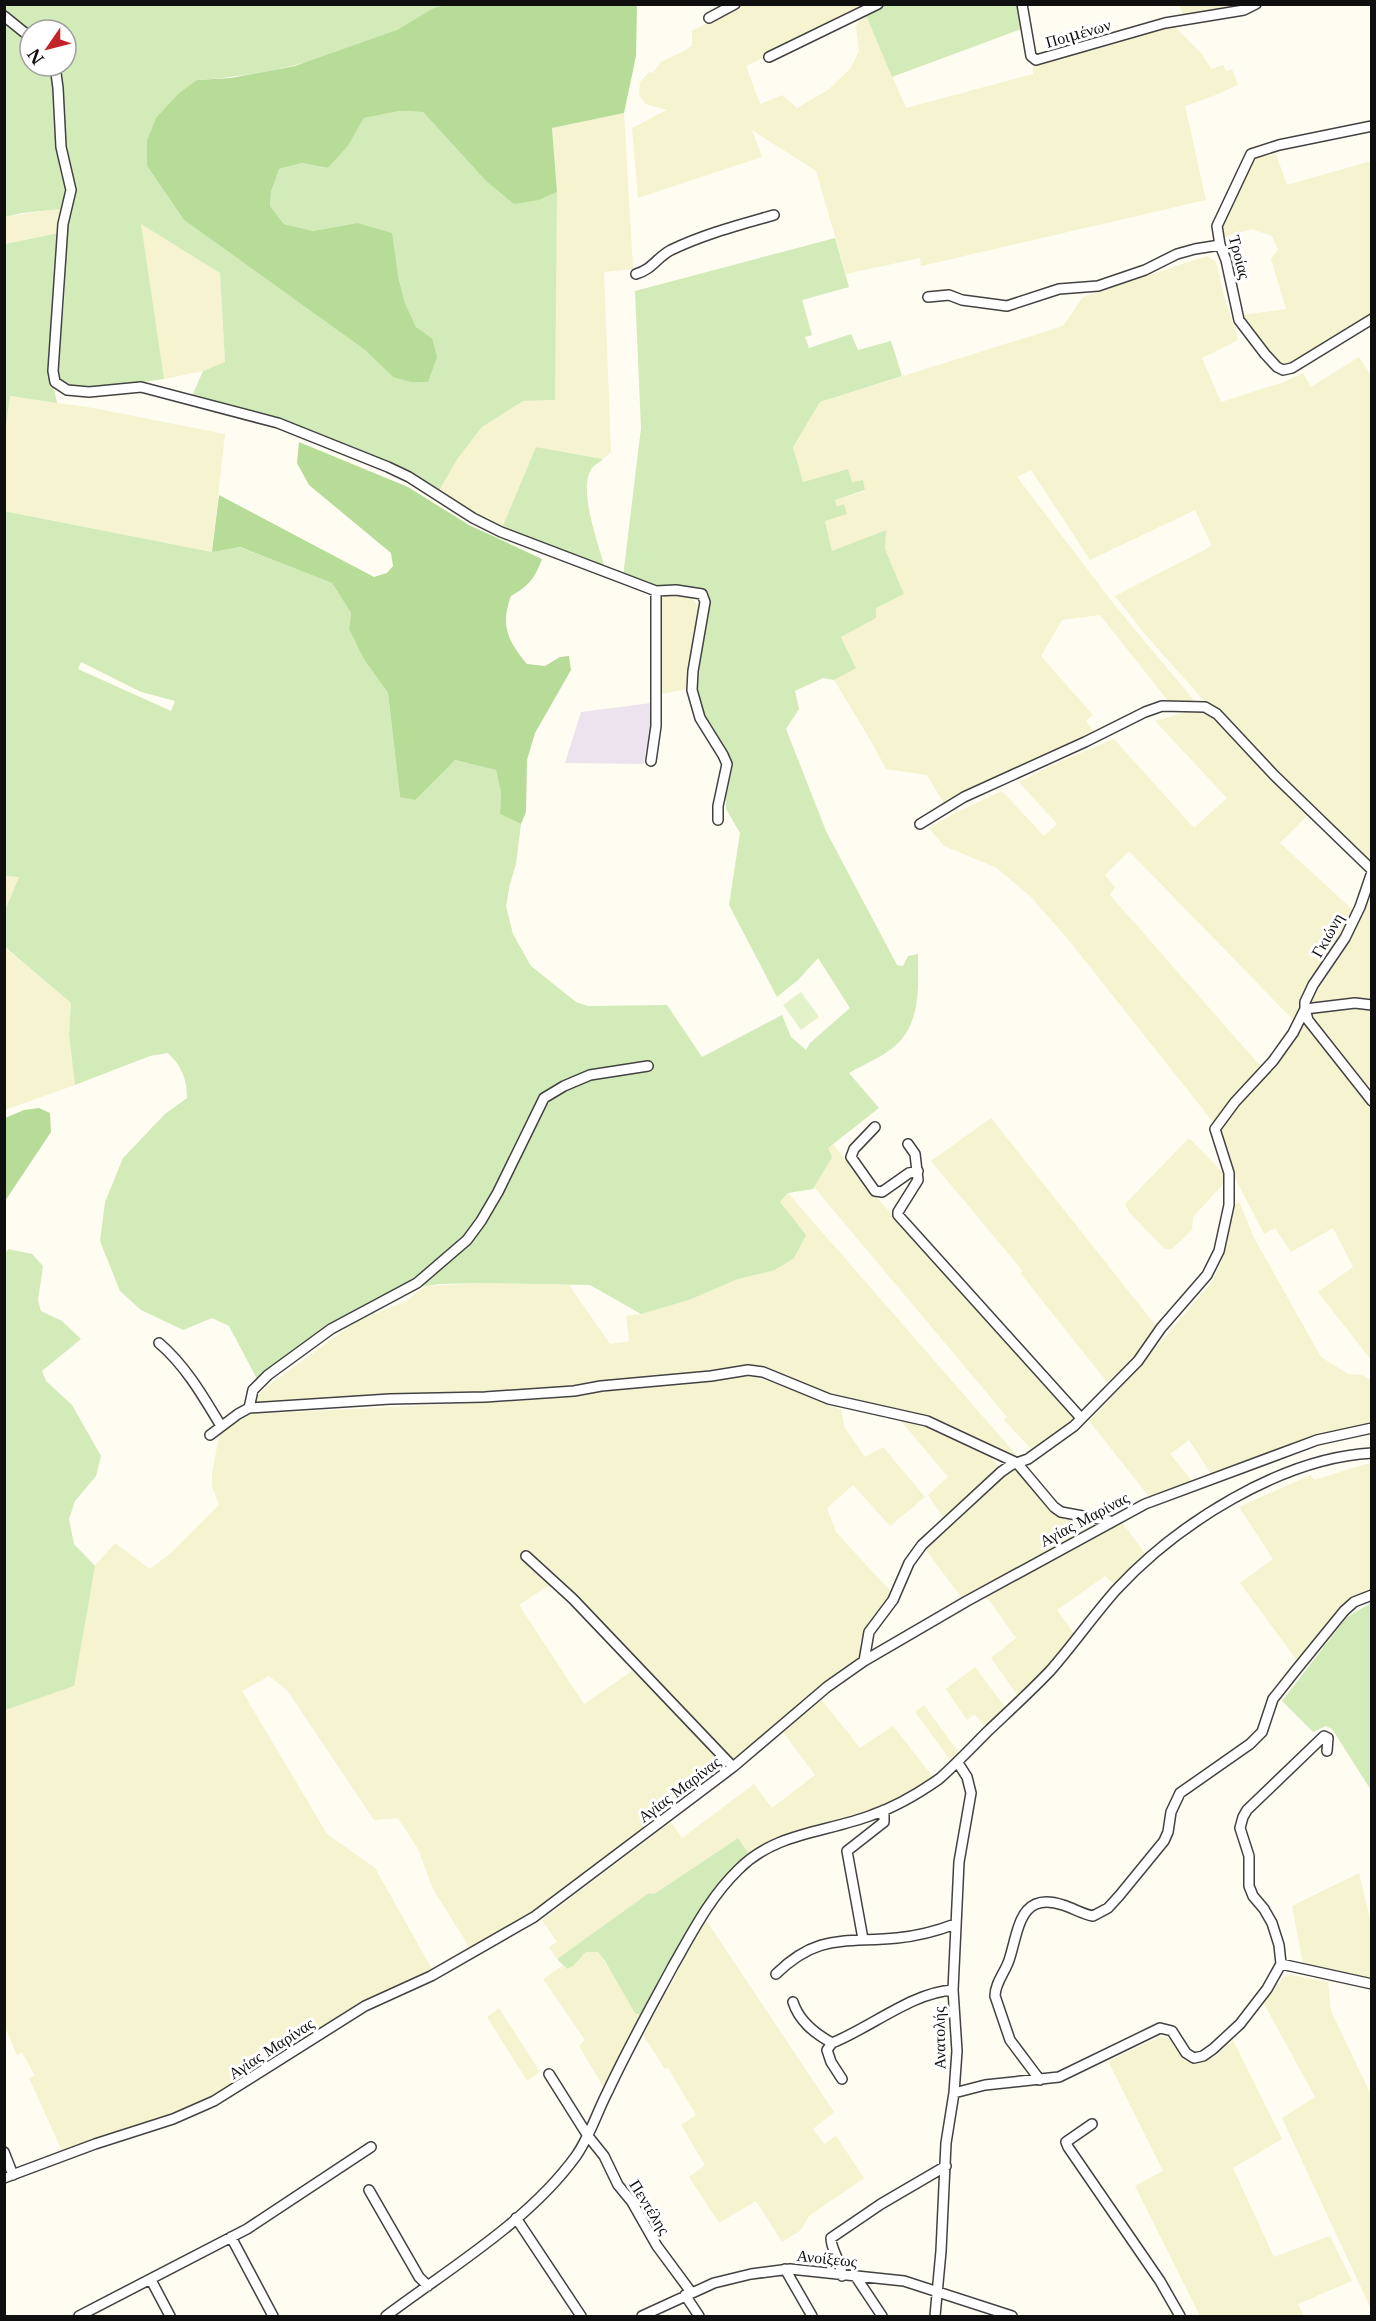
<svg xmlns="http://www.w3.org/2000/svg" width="1376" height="2321" viewBox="0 0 1376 2321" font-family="'Libre Baskerville',serif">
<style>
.industrial{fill:#ede3ee}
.farmland{fill:#f6f3d0}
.green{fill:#d3ebb9;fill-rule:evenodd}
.forest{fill:#b6dc98}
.pitch{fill:#e4f2cb}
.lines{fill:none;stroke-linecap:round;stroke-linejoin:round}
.minor-casing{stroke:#424242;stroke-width:12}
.minor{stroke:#fff;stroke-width:9}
.labels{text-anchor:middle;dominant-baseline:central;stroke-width:6;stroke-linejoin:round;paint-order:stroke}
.street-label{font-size:16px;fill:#0f0f0f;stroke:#fff}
</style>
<rect width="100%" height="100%" fill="#fffcf1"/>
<path class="industrial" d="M651 703V741L646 750 644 764 565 763 581 712Z"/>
<path class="farmland" d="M743 5H872L746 66 760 104 782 95 797 108 828 90 850 69 859 51 856 26 865 13 906 108 1033 74V66L1174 26 1202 54 1211 69 1223 65 1226 71 1232 69 1238 85 1211 97 1185 106 1206 200 921 266 920 258 846 274 816 171 752 130 762 157 638 198 632 128 667 110 646 104 639 95 640 82 649 72 653 73 661 62 686 50 692 45V31Z
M1179 5H1250L1184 17Z
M624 113 633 269 604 272 611 452 603 459 537 447 502 528 462 508 438 492 458 458 482 427 523 401 554 400 557 192 552 128Z
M1276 154 1287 185 1371 161V314L1292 364 1285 365 1279 364 1242 315 1286 309 1271 259 1278 250 1272 236 1252 229 1224 237 1221 226 1253 158Z
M63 208 59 233 5 244 4 217Z
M140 223 220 273 225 362 203 371 164 379Z
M1207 256 1216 262 1224 296 1238 340 1202 358 1221 402 1284 382 1303 373 1311 387 1359 357 1372 377 1371 865 1207 704 1143 632 1115 596 1212 546 1195 510 1090 560 1031 470 1017 477 1116 607 1193 699 1192 702H1169L1100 615 1062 620 1041 656 1093 715 1086 721 1096 734 945 805 927 775 886 769 871 741 834 680 856 667 841 637 876 618V608L904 594 885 549V530L832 552 825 521 837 507 835 500 865 491 862 480 852 483 848 469 803 482 793 447 820 402 1063 326 1083 297Z
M9 396 93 408 225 434 212 552 5 511 4 432Z
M667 596 684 597 693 599 699 608 686 689 662 694 660 603 662 598Z
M1189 711 1201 712 1211 717 1308 815 1280 843 1355 912 1295 1022 1129 851 1105 875 1115 887 1110 895 1263 1069 1216 1121 1213 1122 1071 943 1032 898 997 868 944 846 929 828 953 814 1002 791 1044 836 1057 824 1019 782 1059 762 1114 739 1194 828 1227 798 1155 721Z
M5 876 19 877 5 910Z
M1371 885V1002L1311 1004 1312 998 1344 950 1362 914Z
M4 947 71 1003 69 1035 75 1085 5 1110Z
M1353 1007 1371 1009V1094L1310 1014 1315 1011Z
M1304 1023 1365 1096 1372 1108 1371 1360 1318 1292 1353 1267 1333 1228 1291 1252 1275 1228 1264 1234 1236 1180 1220 1129 1237 1104 1277 1066Z
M991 1118 1157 1327 1135 1358 1107 1382 1021 1274 1022 1270 931 1161Z
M1188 1139H1190L1226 1176V1181L1193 1217 1192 1230 1172 1249H1165L1129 1212 1125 1204Z
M833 1144 876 1197 934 1259 1076 1418 1073 1424 1034 1452 1004 1420 1007 1417 814 1187 831 1158 828 1148Z
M788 1193 1019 1458 1017 1460 925 1417 840 1400 747 1367 515 1392 256 1404V1397L269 1385 357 1321 406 1301 426 1286 485 1283 569 1285 610 1344 629 1341 626 1316 641 1314 689 1300 738 1279 775 1270 780 1202Z
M1236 1202 1240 1203 1253 1236 1321 1357 1348 1374 1362 1375 1371 1380V1424L1316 1437 1211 1474 1189 1440 1170 1454 1193 1482 1151 1499 1089 1421 1134 1373 1212 1282 1223 1258Z
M748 1375 783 1386 841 1410 845 1428 865 1457 883 1447 925 1497 890 1526 853 1485 827 1508 836 1532 892 1593 860 1641V1659L734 1763 558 1579 519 1605 584 1704 635 1669 728 1766 538 1911 471 1950 433 1889 418 1849 398 1818 374 1820 287 1690 269 1676 242 1691 327 1834 375 1868 432 1969 382 1995 203 2103 63 2153 29 2078 35 2076 22 2052 17 2055 5 2027 4 1710 73 1686 95 1566 115 1543 150 1569 172 1552 219 1505 212 1486V1474L218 1441 223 1429 252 1414 530 1400Z
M901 1421 926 1424 989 1455 1004 1473 1016 1467 1055 1514 1077 1522 1092 1521 1096 1526 985 1588 982 1587 961 1597 926 1550 949 1526 928 1495 948 1477Z
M1366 1464H1371V1592L1366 1593 1299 1663 1240 1583 1273 1559 1239 1507 1311 1475 1314 1480Z
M1122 1522 1146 1555 1116 1586 1105 1576 1057 1610 1075 1635 1021 1697 1018 1696 991 1658 1016 1638 986 1596Z
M975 1667 1007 1710 988 1729 974 1714 967 1720 946 1689Z
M821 1699 860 1748 893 1726 934 1778 915 1791 869 1814 790 1833 770 1841 749 1854 738 1838 654 1894 649 1893 557 1959 549 1947 557 1942 542 1920 671 1822 682 1838 754 1784 772 1808 815 1775 783 1732Z
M924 1705 959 1753 951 1761 915 1712Z
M1359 1873 1371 1923V1978L1303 1964 1292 1906Z
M706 1920 834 2112 813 2129 824 2144 836 2136 864 2178 809 2216 801 2230 782 2242 756 2201 719 2223 689 2177 705 2165 681 2125 696 2115 668 2068 665 2069 643 2035Z
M586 1952H598L642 2016 605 2090 579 2046 585 2040 543 1979 562 1966 567 1969 573 1966Z
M1291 1975 1328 1982 1331 2011 1371 2095V2309L1282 2118 1315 2097 1263 2002 1285 1976Z
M499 2008 540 2072 527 2081 487 2017Z
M1161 2036 1174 2041 1188 2061 1199 2063 1216 2056 1233 2040 1282 2139 1233 2168 1274 2257 1330 2236 1352 2281 1298 2304 1304 2316H1200L1135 2186 1163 2171 1108 2061Z"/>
<path class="green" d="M4 5H450C429 9 415 22 397 30 334 59 265 76 197 80L147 166 184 220 365 350 393 377 432 338 416 327 405 303 398 276 357 223 313 231 284 224 270 206 271 192 279 169 302 163 328 168 348 146 364 118 400 111 423 112 485 180 539 200 557 192 555 400 523 401 482 427 458 458 438 492 407 472 191 398 203 371 225 362 220 273 141 224 164 379 89 390 68 388 57 378C55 354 62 329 64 305 66 272 64 240 71 208L22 213 5 217V23L30 44V66H51L55 98 65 123 59 66H66V30H30V35L5 13Z
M885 5H1020L1024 28 892 77 865 13Z
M59 233 49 365 57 403 10 396 5 432V244Z
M835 238 849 287 802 300 812 335 805 337 809 348 851 334 858 350 891 341 902 376 820 402 793 447 803 482 848 469 852 482 863 480 865 490 835 500 837 507 844 504 847 514 825 521 832 551 886 530 885 549 904 594 876 608V618L841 637 856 668 834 680 823 678 795 691 799 709 786 729 826 831 897 965 903 966 908 956 918 954C918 982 921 1017 901 1040 888 1055 866 1063 849 1073L879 1108 828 1148 832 1157 813 1189 788 1193 780 1202 806 1235 794 1258 775 1270 738 1279 689 1300 641 1314 590 1285 485 1283 441 1284 402 1289 356 1309 313 1337 257 1379 229 1326 212 1318 183 1330 141 1310 120 1291 100 1241 105 1202 123 1158 165 1114 187 1098C187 1080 182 1066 168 1053L150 1056 75 1085 69 1035 71 1003 5 947V910L19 877 4 876V511L212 552 239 547 332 583 351 613 349 629 363 658 388 693 400 797 437 776 455 760 496 770 501 793 500 814 521 824 516 864 510 884 506 906 513 934 531 966 576 1002 588 1006 667 1005 702 1057 782 1015 791 1037 806 1050 810 1043 850 1008 818 958 798 980 777 997 729 905 740 833 726 809V797L732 769 725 751 702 715 695 688 702 592 658 588 623 577 641 428 635 291ZM81 662 141 692 175 701 171 711 78 669Z
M536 447 603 459C600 462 594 465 592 468 577 489 599 545 605 569L532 542 502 528Z
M8 1249 32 1254 43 1266 38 1300 41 1311 62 1321 81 1339 42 1371 46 1381 72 1405 101 1456 96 1476 75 1501 69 1519 74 1544 95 1566 74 1686 5 1710 4 1256Z
M1371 1603H1372L1371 1790 1332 1729 1326 1726 1313 1732 1282 1701 1347 1617Z
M738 1838 749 1854 726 1877 642 2016 635 2013 605 1961 598 1952H586L573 1966 567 1969 557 1959 649 1893 654 1894Z"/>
<path class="forest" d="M450 4 637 5 636 56 624 113 552 128 557 192 539 200 514 204 485 180 423 112 400 111 364 118 348 146 328 168 302 163 279 169 271 192 270 206 284 224 313 231 357 223 392 233 398 276 405 303 416 327 432 338 437 357 428 382H411L393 377 365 350 184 220 147 166V141L156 118 178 94 197 80 231 78 295 66 397 30 434 8Z
M299 442 408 487 469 525 542 559C535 578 528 587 511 596 500 626 508 641 527 664L545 666 560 657 569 656 571 670 535 733 527 760 526 812 521 824 500 814 501 793 496 770 455 760 415 800 400 797 388 693 363 658 349 629 351 613 332 583 240 547 212 552 219 495 374 577 387 573 393 566 391 553 309 485 297 463Z
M39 1108 50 1113 51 1132 5 1201V1118L24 1110Z"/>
<path class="pitch" d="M801 992 819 1017 801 1030 783 1005Z"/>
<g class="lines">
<g class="minor-casing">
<path id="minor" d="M1022 4 1031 56 1036 60 1165 23 1244 10 1256 4
M4 16 30 37
M709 18 735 4
M769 57 878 4
M55 66 58 88 61 147 71 190 63 224 53 371 55 382 67 390 89 392 141 387 278 423 388 467 409 477 473 518 501 532 656 591 676 590 702 594 705 602 693 671 692 690 700 718 723 755 727 764 718 806V820
M1372 126 1279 145 1251 154 1217 226 1220 245 1226 260 1239 320 1265 354 1277 367 1283 370 1292 368 1372 319
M636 274C653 269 656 258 671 250 704 234 739 225 774 215
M928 297 949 295 962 300 1007 306 1059 289 1098 286 1145 270 1177 254 1195 249 1220 245
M651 761 656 726V591
M920 824 964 797 1085 742 1145 712 1162 706 1205 707 1217 714 1274 775 1372 870
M1305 1009 1308 1020 1372 1101
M1305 1009 1355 1003 1372 1005
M875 1127 854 1149 851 1157 875 1191 882 1192 909 1173 918 1171
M908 1144 915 1154 918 1180 898 1212V1215L1081 1418
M159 1343C185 1365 203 1396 221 1426
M249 1408 253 1390 268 1375 331 1329 417 1283 467 1240 481 1221 498 1192 544 1098 564 1086 590 1075 648 1066
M210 1435 238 1414 249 1408 390 1399 485 1397 574 1391 601 1386 711 1376 748 1370 763 1372 829 1399 927 1421 1017 1463 1054 1507 1061 1512 1110 1521
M526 1556 573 1599 733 1767
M864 1661 869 1632 893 1600 909 1563 922 1545 1001 1472 1011 1465 1028 1459 1074 1426 1138 1361 1161 1328 1207 1275 1219 1251 1229 1205V1173L1215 1129 1235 1102 1273 1061 1293 1033 1305 1009V1002L1313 985 1345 938 1360 907 1372 872
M863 1939 847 1851 884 1822V1810
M1281 1964 1372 1984
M776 1974C818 1933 845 1943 897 1938 917 1936 937 1931 955 1924
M793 2002C799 2021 814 2033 832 2043 870 2028 913 1992 953 1990
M832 2043 827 2050 831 2062 842 2079
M549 2074 588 2136 604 2156 618 2185 632 2202 657 2246 691 2292
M1040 2080 1010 2040 995 1996C995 1982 1007 1970 1010 1957 1019 1927 1021 1891 1063 1905 1073 1908 1082 1914 1093 1916L1108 1908 1119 1896 1164 1841 1168 1832 1171 1812 1180 1793 1250 1744 1262 1732 1273 1699 1296 1670 1344 1611 1354 1602 1372 1595
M954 2093 985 2085 1059 2077 1160 2028 1172 2031 1186 2053 1194 2058 1203 2056 1213 2049 1240 2024 1267 1989 1281 1964 1279 1945 1272 1923 1264 1909 1253 1896 1249 1886V1856L1240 1828 1243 1817 1247 1810 1324 1736 1328 1738 1327 1751
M1092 2124 1066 2142 1068 2147 1160 2281 1180 2316
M4 2152 13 2175
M4 2178 95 2144 173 2119 214 2101 365 2006 431 1976 534 1917 733 1767 827 1687 864 1661 967 1601 1145 1504 1317 1440 1372 1428
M369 2190 419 2277 428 2286
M516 2218 581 2316
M231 2237 273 2316
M785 2269 812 2316
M842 2276C842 2262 831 2251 831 2238L881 2204 946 2166
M856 2277 882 2316
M151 2280 170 2316
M685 2295 699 2316
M79 2316 247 2229 371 2147
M386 2316C450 2268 529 2221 576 2156 590 2136 597 2112 608 2091 628 2048 651 2007 673 1966 693 1931 710 1897 739 1869 776 1832 825 1833 872 1815 895 1807 919 1793 939 1779 956 1764 972 1747 988 1731 1009 1711 1030 1692 1050 1671 1073 1645 1093 1616 1116 1590 1177 1524 1281 1458 1372 1453
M642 2316 714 2283 751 2274 790 2269 904 2281 1012 2316
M935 2316 941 2251 946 2143 954 2093 957 2051 953 1990 959 1862 971 1793 967 1777 958 1763"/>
</g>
<use href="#minor" class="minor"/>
</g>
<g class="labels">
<g class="street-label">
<text transform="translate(1078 33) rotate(-16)">Ποιμένων</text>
<text transform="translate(1240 257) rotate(75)">Τροίας</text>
<text transform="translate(1327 935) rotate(-60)">Γκιώνη</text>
<text transform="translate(1084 1519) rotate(-28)">Αγίας Μαρίνας</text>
<text transform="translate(679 1789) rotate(-37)">Αγίας Μαρίνας</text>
<text transform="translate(939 2038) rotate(-91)">Ανατολής</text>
<text transform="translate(271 2048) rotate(-33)">Αγίας Μαρίνας</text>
<text transform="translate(650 2207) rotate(58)">Πεντέλης</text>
<text transform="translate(827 2258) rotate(6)">Ανοίξεως</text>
</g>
</g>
<rect width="1376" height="2321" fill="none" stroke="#0f0f0f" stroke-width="12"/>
<g transform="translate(48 48) rotate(235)"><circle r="28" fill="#ffffff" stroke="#9f9f9f" stroke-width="1.5"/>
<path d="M0-4.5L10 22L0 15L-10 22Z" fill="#c3232a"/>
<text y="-9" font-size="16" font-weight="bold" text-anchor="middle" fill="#0f0f0f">N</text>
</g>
</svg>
